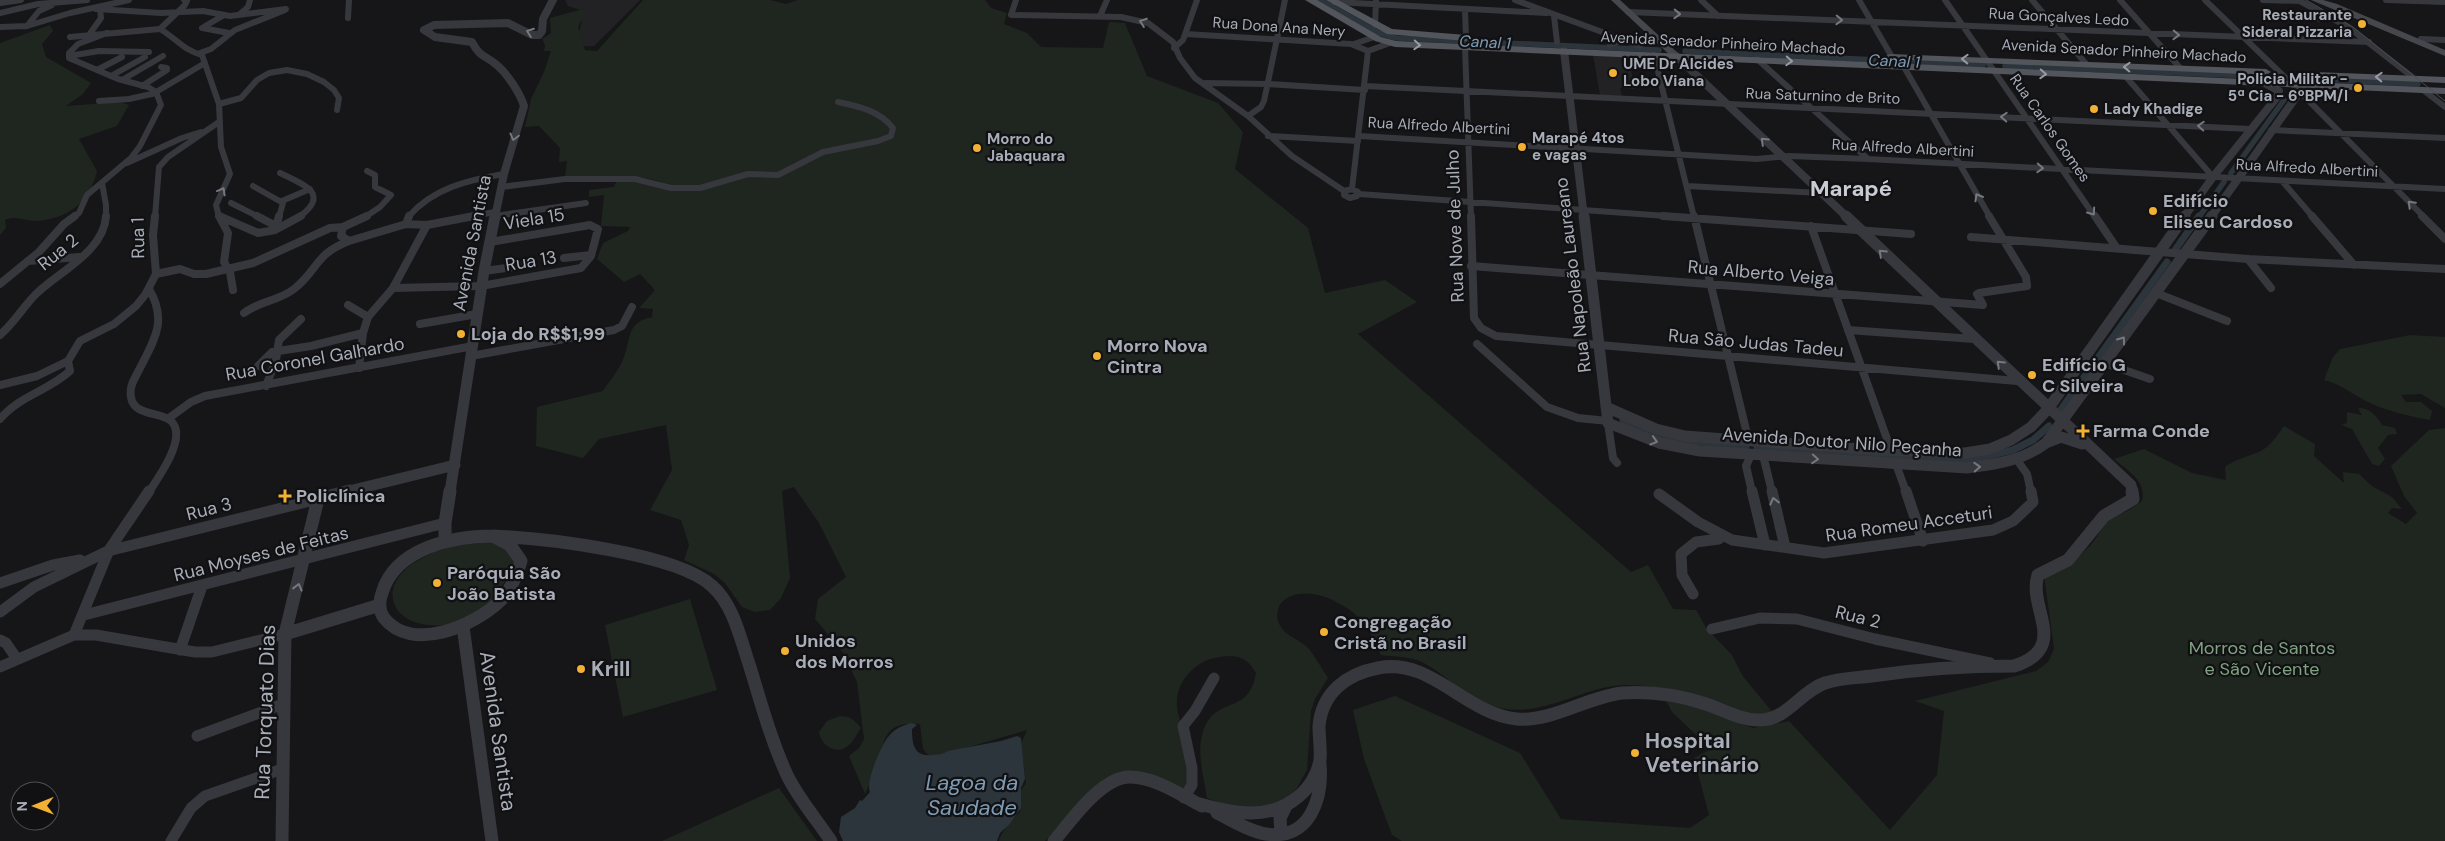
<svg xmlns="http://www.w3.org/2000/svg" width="2445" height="841" viewBox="0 0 2445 841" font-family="'DM Sans',sans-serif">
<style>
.built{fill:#222225}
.green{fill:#1e261f}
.water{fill:#2c353c}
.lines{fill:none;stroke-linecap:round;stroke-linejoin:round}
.canal-far1{stroke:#2c353c;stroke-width:5.5}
.canal{stroke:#2c353c;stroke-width:7}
.minor-far2{stroke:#37383d;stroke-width:6}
.minor-far1{stroke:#37383d;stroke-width:8}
.minor{stroke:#37383d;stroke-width:11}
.tertiary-far2{stroke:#37383d;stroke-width:8}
.tertiary-far1{stroke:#37383d;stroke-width:11}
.tertiary{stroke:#37383d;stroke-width:13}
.secondary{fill:#45474d;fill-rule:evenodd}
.primary{fill:#53555c;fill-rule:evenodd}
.tram{stroke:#4a4c52;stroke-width:1}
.oneway{stroke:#757881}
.oneway2{stroke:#979ba6}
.poi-dot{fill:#f2b134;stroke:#111113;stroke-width:2}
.labels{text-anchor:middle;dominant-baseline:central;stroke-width:4.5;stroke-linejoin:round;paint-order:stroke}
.far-poi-label{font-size:15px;font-weight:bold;fill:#a8adb8;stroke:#111113;text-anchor:start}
.far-street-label{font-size:15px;fill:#a8adb8;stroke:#111113}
.far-water-label{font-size:16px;font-style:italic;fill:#7f9bb3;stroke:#111113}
.poi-label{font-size:18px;font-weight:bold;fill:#a8adb8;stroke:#111113;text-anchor:start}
.street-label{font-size:18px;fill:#a8adb8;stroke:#111113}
.park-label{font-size:18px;fill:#7fa381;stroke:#111113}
.near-poi-label{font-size:21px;font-weight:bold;fill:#a8adb8;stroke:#111113;text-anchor:start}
.near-street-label{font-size:21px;fill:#a8adb8;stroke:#111113}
.district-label{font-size:22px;font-weight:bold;fill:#c9ccd4;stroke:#111113}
.near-water-label{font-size:22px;font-style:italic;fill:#7f9bb3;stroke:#111113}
</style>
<rect width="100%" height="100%" fill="#161618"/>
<path class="built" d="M565 0H640L594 46 571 47 581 39 579 32 582 21 580 10 568 6Z
M1593 55 1628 57 1635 89 1620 88 1622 96 1600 95Z"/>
<path class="green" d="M643 0H770L786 4 798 0H985L991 8 1007 13 1004 24 1027 33 1041 47 1103 48 1109 22 1125 23 1147 76 1218 103 1243 132 1235 169 1308 228 1325 293 1385 280 1417 302 1358 334 1631 572 1648 565 1673 609 1696 610 1707 629 1732 655 1742 675 1773 713C1750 717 1733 709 1711 702 1684 694 1658 685 1629 685 1585 684 1545 718 1500 708 1463 699 1451 677 1422 662 1408 656 1395 657 1381 655 1375 644 1370 630 1362 621 1345 601 1301 581 1281 603 1278 607 1276 616 1278 621 1283 636 1300 639 1309 649 1316 658 1322 669 1328 678L1315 699 1311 711 1307 770 1297 788 1289 796 1280 802 1246 813 1207 798C1204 779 1197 754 1202 736 1212 693 1249 718 1256 673 1249 661 1242 656 1229 656 1211 657 1200 661 1188 674 1162 706 1189 730 1194 765 1195 772 1189 783 1186 790L1126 776 1056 830 1045 841H999C1000 834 1014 817 1020 812V792L1026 783 1021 744 1027 730 938 756H929L923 749 920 724C881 721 886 741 876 768 873 777 869 785 865 794L849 756 859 748 864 739 857 682 842 651 815 619 818 599 846 577 819 523 794 487 782 491 790 578 781 598 770 610 755 612 742 607 725 583 714 574 684 560 689 545 681 520 650 510 672 470 666 425 599 439 583 458 536 446 537 407 603 391C609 382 617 372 622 362 632 341 624 323 652 317L653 309 639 308 655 290 640 274 624 282 597 259 603 243 628 231 630 227 601 226 604 195 589 197V190L614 187 616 182 643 180 664 182 639 177H565L567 161 559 162 560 148 539 126 525 127 531 99 544 72 551 51H544L545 45 542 39 551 33 550 18 583 9 585 14 578 27 585 50 597 51Z
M50 25 53 31 42 44 46 57 91 83 83 94 66 106 120 102 129 105 117 126 79 139 97 171C90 202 68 219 36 221 25 221 15 215 5 220L6 228 0 235V43Z
M2410 335 2445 337V408L2421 394 2401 395 2406 402H2421L2432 411 2430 420C2408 416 2386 411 2366 401 2350 393 2343 385 2324 380L2333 357 2340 349Z
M2358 408C2370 408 2376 415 2382 425L2395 428 2397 434 2388 435 2378 448 2385 459 2379 466 2372 464 2352 429 2341 425 2347 423V412L2362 415Z
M2284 426 2315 444 2314 456 2344 483 2343 472 2359 474 2372 486 2392 497 2402 509 2392 508 2388 513 2406 524 2417 513 2404 496 2391 466 2429 430 2445 428V841H1402L1392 835 1364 759 1353 710 1395 696 1520 753 1561 819 1690 828 1709 815 1694 758 1711 749 1672 712 1665 699 1691 704 1753 728 1789 721 1890 830 1937 775 1944 711 1915 701 2036 671 2048 662 2054 649 2044 575C2074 560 2093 552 2105 520L2127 511 2142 501C2147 481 2128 471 2114 459L2144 449 2192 473 2226 480 2225 467C2235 459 2247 457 2259 452 2270 447 2277 436 2284 426Z
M486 539 509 545 514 563C508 581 485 613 467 622 463 623 456 623 452 624 391 635 367 583 428 555 446 546 467 543 486 539Z
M690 599 717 690 623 717 605 625Z
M840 716C850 716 855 720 861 728 857 733 854 741 849 745 837 756 821 746 819 732L827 721Z
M779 788 817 841H662Z"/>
<path class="water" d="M912 723 917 725 912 729C912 744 914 757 932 755 938 755 943 754 948 751L1001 741 1017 736 1021 738 1025 779 1021 788V808L1009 825 1000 833 997 841H843L839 832 841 817 855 808 860 800 862 801 870 792C865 782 881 746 888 737 894 729 903 725 912 723Z"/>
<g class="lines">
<path class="canal-far1" d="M1320 0 1379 33 1396 38 1659 50
M1685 51 1983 65
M2005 66 2274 77
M2295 78 2418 84
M2231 173 2284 100
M2199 217 2224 182"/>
<path class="canal" d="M2175 250 2199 216
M2059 412 2167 262
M1623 420 1672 439 1746 447
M1757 448 1970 460 2013 450 2033 440 2049 426"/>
<path class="minor-far2" d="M184 0 187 1 185 5 160 29C177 39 183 50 202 55L219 104 221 147 230 174 216 205 219 217
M1016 0 1011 15 1121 17 1148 23 1173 42 1180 58 1195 78 1248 116 1292 156 1344 191
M1515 0 1640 46
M1701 0 1718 16
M1859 0 1892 57
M1945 0 2095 217
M2032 0 2087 65
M2120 0 2181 69
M2205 0 2291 83 2424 217
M2263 0 2301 1
M2298 0 2348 27 2415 79
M2386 0 2445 2
M1334 2 1546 13
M0 3 21 0
M96 9 161 13 203 11 230 16 286 9
M1465 10 1466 38
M1628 12 2369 42
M0 13 38 4 87 0
M240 14 248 7 250 0
M224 15 202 28 229 33
M1100 16 1107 0
M1554 16 1557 42
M348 18 349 0
M2284 18 2332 19
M1375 25 1376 1
M27 26 39 11 52 5
M0 27 27 26 70 13 129 0
M1186 34 1351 44 1368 51
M89 35 101 18 100 9
M70 37 160 29
M2421 39 2445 40
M1354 44 1374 37
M1610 45 1618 42 1612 37
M1465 47 1471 217
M1174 48 1183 40 1197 0
M1368 51 1390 43
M200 53 211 49 235 30 285 10
M1654 55 1694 217
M69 56 99 51 149 52
M1757 59 1868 159
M1904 67 1990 217
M97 70 122 57
M111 76 145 57
M2127 78 2213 177
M122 80 163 56
M1205 83 1268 84 1365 90
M142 86 167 70V68L161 67
M1365 86C1660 103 1955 114 2250 129
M2423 90 2445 107
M156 92 205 63
M99 101 129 99 156 93
M219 104 241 98 257 80 269 73 287 70 307 74 324 82 334 90 339 98 337 110
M1248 116 1261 107 1264 101 1285 0
M2271 130 2445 138
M1268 136 1358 141
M1359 136 1757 159 1789 156 1868 159 2445 189
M127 163 182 138 201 132
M280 173C302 184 332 193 299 217
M2283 182 2313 217
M102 183 106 205V217
M253 186 283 203 279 217
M1687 186 1820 193
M501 187 565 179H635L671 188H700L748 174 778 175 823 152 878 141 891 136 893 128C880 111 858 106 838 102
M1352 189 1368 51
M1352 189 1358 192 1357 196 1350 198 1344 195V191Z
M1359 194 1681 217
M282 201 310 189
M231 203 259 217
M219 216 223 217
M495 216 586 203
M73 217 79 213 87 195 131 158 140 146 161 105 156 92 148 87 118 79 69 58V53L78 44 107 33
M155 217 159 167 168 157 219 122
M365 217 380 207 391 195 375 187V175L367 171
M408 217C433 188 468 180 504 174
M467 217 495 212"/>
<path class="minor-far1" d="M219 216 228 233 224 262 230 272 233 290
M219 216 258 233 275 230 301 216
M257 216 278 227
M1471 216 1474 318 1481 328 1496 336 2017 381
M1663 216 1911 234
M1694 216 1749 442
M2095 216 2116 247
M2312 216 2354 265
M2422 216 2445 239
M406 224 409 216
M276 226 279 216
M1811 226 1891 450
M343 227 341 236 349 241 406 224 427 225 474 216
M1971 237 2248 259 2445 269
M564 258 591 255
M2248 259 2271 288
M28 261 79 257
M1471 266 1983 305 1977 294 1979 293 2027 286 2026 277 1989 216
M484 271 529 265
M156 274 180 269 194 274H206L253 263 330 228 343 227 367 216
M0 284 39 252 64 224 75 216
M393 288 481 286 581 268 591 256 598 229 590 225 490 242
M2156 293 2227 321
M348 305 368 317
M244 313C259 301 279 301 294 289 318 270 315 254 349 241
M420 324 477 314
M1848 330 1974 339
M0 335C14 323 23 307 36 294 58 272 104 252 106 216
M1477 344 1547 407 1578 418 1608 421
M471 356 614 330 622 326 632 307
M68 361 80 341 114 324 136 306 145 295 156 274 153 235 155 216
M2104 363 2150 379
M258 366 272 352 311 346 363 333
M359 368 363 333 368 317 393 288 427 225
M0 385 37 376 68 361
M266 386 276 360 279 340 301 319
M169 418 191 402 205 396 473 346
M0 419C19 396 48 391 70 371L68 361
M1608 423 1613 458 1617 463
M1751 455 1746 466 1752 492
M1763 455 1772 492
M2017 460 2027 474 2031 492
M1896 464 1906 492
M149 492C158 478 182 445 175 427 168 407 126 422 131 388 132 382 136 376 139 370 154 340 168 321 149 289"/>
<path class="minor" d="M1752 491 1765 545
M1772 491 1785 547
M1906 491 1923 541
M1659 494 1698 522 1732 540 1824 553 1993 530 2013 521 2033 502 2031 491
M0 583 53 565 80 560
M1693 594 1682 575 1681 554 1696 542 1719 539
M0 612 34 587 108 551 318 499
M84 615 445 523
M1712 629 1760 618 1797 619 1875 639 1990 663
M74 635 109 550 149 491
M0 640 6 643 17 659
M180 650 202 586
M0 667 74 635H96L195 652H212L285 634
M197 736 283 704
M1184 798 1192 785V768L1183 726 1195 711 1214 678
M171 841 191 808 205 796 282 769"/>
<path class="tertiary-far2" d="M1564 51 1584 217
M1676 56 1847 217
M495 217 504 174 524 106C520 93 508 75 498 66 486 55 480 58 472 42L435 37 424 30 434 25 508 23 532 35H539L542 31 543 19 553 0
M2184 217 2213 177 2277 97 2279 91 2263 82
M2211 217 2306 83"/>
<path class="tertiary-far1" d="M1584 216 1608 423 1659 443 1700 451 1967 468C1996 464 2022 461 2046 443L2212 216
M1846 216 2131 485 2132 492
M1606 407 1656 429 1685 436 1877 450 1965 453 1990 449 2011 440 2031 427 2048 409 2185 216
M2048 442 2061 437 2082 444
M345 492 455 465
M450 492 484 271 495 216"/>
<path class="tertiary" d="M493 536C542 538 677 553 712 586 734 605 741 641 750 667 761 703 771 740 787 775 798 798 817 820 831 841
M493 536 510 545 521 561C517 575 511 590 500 601 474 626 412 653 384 618 379 611 379 601 382 593 395 548 453 536 493 536Z
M445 542V523L450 491
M463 626 492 841
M285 634 380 605
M1196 803C1232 813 1269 822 1299 796 1310 787 1318 773 1320 760 1321 749 1319 737 1319 726 1322 693 1346 674 1378 668 1431 657 1465 714 1517 719 1552 722 1587 697 1622 693 1651 691 1679 695 1706 704 1724 710 1742 721 1761 720 1788 719 1801 691 1825 683 1840 678 1856 678 1872 676 1919 669 1966 666 2014 666 2071 648 2027 608 2038 575L2068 560 2104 516 2133 499 2132 491
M1217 813C1233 821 1249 831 1266 834 1310 841 1323 798 1320 764
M1281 834 1280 818 1286 806
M282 841 285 634 318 499 350 491
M1054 841C1071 821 1101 777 1130 777 1155 777 1181 795 1202 806"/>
<path class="secondary" d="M1611 0H1620L1679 54V58H1673Z
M2311 0H2323L2337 4 2445 50V56Z"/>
<path class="primary" d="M1305 0H1317L1381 37 1396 41 2445 88V94L1395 47 1375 41Z
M1326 0H1338L1392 29 1466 35 1471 38 1466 41 1387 34Z
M1890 54 2266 69 2271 72 2266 75 1887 59V55Z
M2315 72 2445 77V83L2312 77 2310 75Z"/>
<path class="tram" d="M2306 0 2353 27 2445 101"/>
</g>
<defs><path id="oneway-chevron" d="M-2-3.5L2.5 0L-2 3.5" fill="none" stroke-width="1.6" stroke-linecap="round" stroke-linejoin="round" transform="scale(1.25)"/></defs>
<g class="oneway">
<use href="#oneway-chevron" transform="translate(1677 14) rotate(2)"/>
<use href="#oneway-chevron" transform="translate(1839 20) rotate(2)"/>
<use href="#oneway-chevron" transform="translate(1143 22) rotate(-160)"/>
<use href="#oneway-chevron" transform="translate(530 32) rotate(-160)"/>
<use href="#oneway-chevron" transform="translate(2176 35) rotate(2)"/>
<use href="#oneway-chevron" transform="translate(2004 117) rotate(-177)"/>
<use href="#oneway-chevron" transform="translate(2201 126) rotate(-177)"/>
<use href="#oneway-chevron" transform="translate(514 137) rotate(105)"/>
<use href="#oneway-chevron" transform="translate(1764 141) rotate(-137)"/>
<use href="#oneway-chevron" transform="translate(2040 168) rotate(3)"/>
<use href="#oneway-chevron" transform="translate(222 191) rotate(-61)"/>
<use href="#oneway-chevron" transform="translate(1978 197) rotate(-120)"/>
<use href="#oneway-chevron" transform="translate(2411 204) rotate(-135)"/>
<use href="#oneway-chevron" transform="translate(2092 212) rotate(55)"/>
<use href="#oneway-chevron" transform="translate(1882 253) rotate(-137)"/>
<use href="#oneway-chevron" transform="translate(2122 340) rotate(-54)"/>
<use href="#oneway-chevron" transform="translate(2000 364) rotate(-136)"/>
<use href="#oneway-chevron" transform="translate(1654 441) rotate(17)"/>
<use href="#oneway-chevron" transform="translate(1815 459) rotate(4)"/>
<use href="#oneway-chevron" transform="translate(1977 467) rotate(-3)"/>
<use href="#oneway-chevron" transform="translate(1774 501) rotate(-104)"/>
<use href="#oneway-chevron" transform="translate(298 587) rotate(-76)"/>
</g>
<g class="oneway2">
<use href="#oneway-chevron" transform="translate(1417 45) rotate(3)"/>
<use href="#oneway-chevron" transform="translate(1965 59) rotate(-178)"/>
<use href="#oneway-chevron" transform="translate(1789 61) rotate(3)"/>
<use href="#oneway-chevron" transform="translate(2127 67) rotate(-178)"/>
<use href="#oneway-chevron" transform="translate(2043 74) rotate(3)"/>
<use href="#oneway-chevron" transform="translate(2379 77) rotate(-178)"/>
</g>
<g class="poi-dot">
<circle cx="2362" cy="24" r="5"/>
<circle cx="1613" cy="73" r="5"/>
<circle cx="2358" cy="88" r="5"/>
<circle cx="2094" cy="109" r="5"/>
<circle cx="1522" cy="147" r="5"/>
<circle cx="977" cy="148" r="5"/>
<circle cx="2153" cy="211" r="5"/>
<circle cx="461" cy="334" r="5"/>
<circle cx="1097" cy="356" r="5"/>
<circle cx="2032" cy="375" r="5"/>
<path d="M2080.5 423.5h5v5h5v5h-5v5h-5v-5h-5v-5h5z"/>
<path d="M282.5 488.5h5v5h5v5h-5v5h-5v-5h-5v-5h5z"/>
<circle cx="437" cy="583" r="5"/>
<circle cx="1324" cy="632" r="5"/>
<circle cx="785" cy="651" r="5"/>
<circle cx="581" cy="669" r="5"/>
<circle cx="1635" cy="753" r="5"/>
</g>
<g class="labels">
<g class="far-poi-label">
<text x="2352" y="15" text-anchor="end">Restaurante<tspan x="2352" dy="17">Sideral Pizzaria</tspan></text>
<text x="1623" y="64">UME Dr Alcides<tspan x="1623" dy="17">Lobo Viana</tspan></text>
<text x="2348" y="79" text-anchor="end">Policia Militar -<tspan x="2348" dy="17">5ª Cia - 6ºBPM/I</tspan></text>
<text x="2104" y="109">Lady Khadige</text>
<text x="1532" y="138">Marapé 4tos<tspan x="1532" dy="17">e vagas</tspan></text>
<text x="987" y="139">Morro do<tspan x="987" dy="17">Jabaquara</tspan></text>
</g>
<g class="far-street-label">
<text transform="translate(2059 17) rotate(3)">Rua Gonçalves Ledo</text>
<text transform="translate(1279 27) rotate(4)">Rua Dona Ana Nery</text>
<text transform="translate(1723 43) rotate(3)">Avenida Senador Pinheiro Machado</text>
<text transform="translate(2124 51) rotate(3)">Avenida Senador Pinheiro Machado</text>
<text transform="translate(1823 96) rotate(2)">Rua Saturnino de Brito</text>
<text transform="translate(1439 126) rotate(3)">Rua Alfredo Albertini</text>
<text transform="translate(2050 128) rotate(55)">Rua Carlos Gomes</text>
<text transform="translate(1903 148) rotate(3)">Rua Alfredo Albertini</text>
<text transform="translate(2307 168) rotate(3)">Rua Alfredo Albertini</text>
</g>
<g class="far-water-label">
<text transform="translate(1485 42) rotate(3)">Canal 1</text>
<text transform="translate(1894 61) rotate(3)">Canal 1</text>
</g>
<g class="poi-label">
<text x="2163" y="201">Edifício<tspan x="2163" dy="21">Eliseu Cardoso</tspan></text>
<text x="471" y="334">Loja do R$$1,99</text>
<text x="1107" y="346">Morro Nova<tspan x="1107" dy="21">Cintra</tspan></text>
<text x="2042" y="365">Edifício G<tspan x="2042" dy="21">C Silveira</tspan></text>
<text x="2093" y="431">Farma Conde</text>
<text x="296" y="496">Policlínica</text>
<text x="447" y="573">Paróquia São<tspan x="447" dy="21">João Batista</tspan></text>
<text x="1334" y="622">Congregação<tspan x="1334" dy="21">Cristã no Brasil</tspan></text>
<text x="795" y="641">Unidos<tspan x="795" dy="21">dos Morros</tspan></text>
</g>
<g class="street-label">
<text transform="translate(534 219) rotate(-9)">Viela 15</text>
<text transform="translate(1455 226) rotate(-92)">Rua Nove de Julho</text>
<text transform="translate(138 238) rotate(-91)">Rua 1</text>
<text transform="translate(472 243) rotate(-79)">Avenida Santista</text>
<text transform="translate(58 252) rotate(-39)">Rua 2</text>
<text transform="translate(531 261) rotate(-9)">Rua 13</text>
<text transform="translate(1761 273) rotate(5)">Rua Alberto Veiga</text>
<text transform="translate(1573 275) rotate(-97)">Rua Napoleão Laureano</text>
<text transform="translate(1756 343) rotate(5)">Rua São Judas Tadeu</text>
<text transform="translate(315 359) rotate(-10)">Rua Coronel Galhardo</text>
<text transform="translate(1842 442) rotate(4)">Avenida Doutor Nilo Peçanha</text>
<text transform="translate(209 509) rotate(-14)">Rua 3</text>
<text transform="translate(1909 524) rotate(-8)">Rua Romeu Acceturi</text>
<text transform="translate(261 554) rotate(-14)">Rua Moyses de Feitas</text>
<text transform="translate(1858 617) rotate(14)">Rua 2</text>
</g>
<g class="park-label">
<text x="2262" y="648">Morros de Santos<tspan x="2262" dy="21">e São Vicente</tspan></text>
</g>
<g class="near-poi-label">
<text x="591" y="669">Krill</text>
<text x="1645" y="741">Hospital<tspan x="1645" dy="24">Veterinário</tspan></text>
</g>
<g class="near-street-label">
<text transform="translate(265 712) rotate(-88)">Rua Torquato Dias</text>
<text transform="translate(498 731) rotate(82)">Avenida Santista</text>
</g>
<g class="district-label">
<text x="1851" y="188">Marapé</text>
</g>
<g class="near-water-label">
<text x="972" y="782">Lagoa da<tspan x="972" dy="25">Saudade</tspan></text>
</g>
</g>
<g transform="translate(35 806) rotate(269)"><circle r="24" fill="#111113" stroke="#4d4f55"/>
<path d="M0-4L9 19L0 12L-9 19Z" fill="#f2b134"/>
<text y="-8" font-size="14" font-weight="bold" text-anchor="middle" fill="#a8adb8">N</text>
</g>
</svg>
